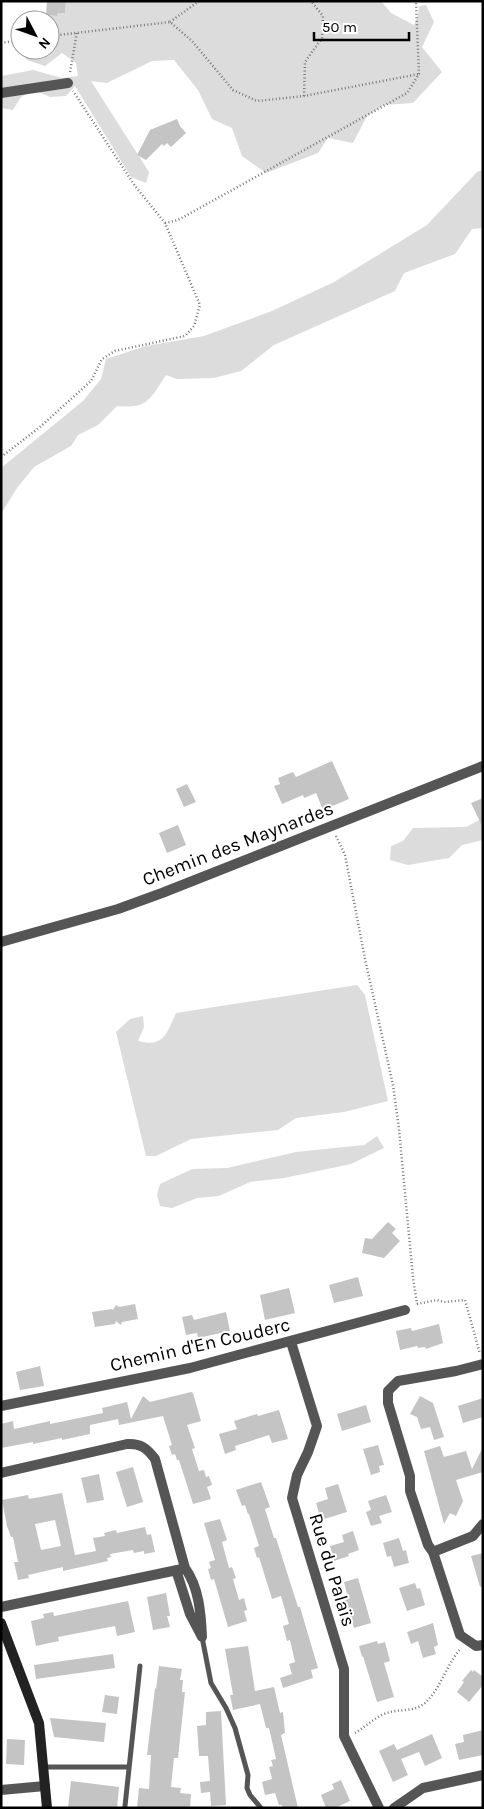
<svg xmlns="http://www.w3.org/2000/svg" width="484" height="1809" viewBox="0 0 484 1809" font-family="Karla,sans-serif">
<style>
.green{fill:#dcdcdc}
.building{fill:#c4c4c4;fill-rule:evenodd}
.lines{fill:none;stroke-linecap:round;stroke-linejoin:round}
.path{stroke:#777;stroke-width:2.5;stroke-dasharray:1 2.5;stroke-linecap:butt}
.lane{stroke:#555;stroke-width:5}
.street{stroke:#555;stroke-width:10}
.secondary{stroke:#222;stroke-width:10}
.labels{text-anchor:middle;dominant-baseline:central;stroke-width:4;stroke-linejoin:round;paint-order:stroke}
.street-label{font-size:19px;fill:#000;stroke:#fff}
</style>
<rect width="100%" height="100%" fill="#fff"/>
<path class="green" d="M66 1H381L391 13 414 25 418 16 419 6 426 5 434 22 422 47 442 72 413 103 384 105 367 116 353 143 328 138 318 153 266 173 242 156 232 128 212 119 198 90 174 60 152 61 107 83 91 81 149 172 146 183 131 177 75 86 66 96 50 97 34 90 21 97 13 110 1 108V76L33 70 62 78 78 76 76 63 62 53 45 66 27 60 20 50H50V41L54 32 50 30V20H43L46 15 57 16 58 13H65Z
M483 170V228L472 229 455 254 404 273 395 291 274 345 241 371 214 378 177 379 166 375C150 399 148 409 117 406L98 425 78 435 71 446 34 467 17 488 1 514V468L83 401 101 379 106 359 146 346 204 336 272 311 334 282 427 225 477 172Z
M483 818V840L462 845 449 858 408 865 390 860 391 846 403 841 413 828 466 827Z
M357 985 365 995 388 1101 344 1112 296 1118 278 1130 191 1139 156 1156H146L116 1032 130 1019 143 1016 144 1027 138 1041C164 1048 167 1033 176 1013Z
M377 1136 384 1148 351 1164 284 1178 250 1182 219 1196 197 1198 172 1208 160 1206 157 1195 160 1184 192 1169 227 1168 296 1152 364 1145Z"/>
<path class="building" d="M47 1H66L65 13H58L57 16 46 15Z
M177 119 180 126 186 133 171 147 167 143 164 146 162 144 146 160 137 155 150 130Z
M332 761 349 799 323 810 316 793 304 798 303 795 282 804 274 786 280 784 278 778 293 772 296 777Z
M187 784 196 802 184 807 176 789Z
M483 798V828L471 803Z
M178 825 186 845 167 853 159 833Z
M388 1222 396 1229 392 1233 400 1241 384 1258 362 1253 365 1238 372 1239Z
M358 1277 363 1296 334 1303 329 1285Z
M289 1288 295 1313 265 1320 260 1295Z
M135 1304 138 1319 122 1322 121 1325 116 1321 115 1324 95 1327 92 1312 112 1309 113 1310 116 1305 119 1307Z
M226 1312 230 1331 198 1338 197 1333 186 1335 182 1317 192 1315 194 1320Z
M439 1324 443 1343 426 1349 425 1347 418 1348 417 1346 400 1350 396 1331 411 1328 412 1331Z
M40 1366 44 1386 20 1390 16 1372Z
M191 1392 193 1393 201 1421 187 1425 195 1448 192 1449 199 1471 204 1470 206 1477 209 1476 212 1485 207 1487 211 1499 193 1504 179 1460H177L175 1454 172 1455 169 1446 172 1445 163 1416 119 1425 118 1419 90 1425V1434L62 1440V1438L33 1444V1442L1 1448V1424L13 1421 14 1429 50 1421V1424L103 1413 102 1408 127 1402 131 1419 143 1396 150 1402Z
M420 1396 433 1403 444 1437 434 1440 430 1427 421 1429 417 1417 410 1414Z
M483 1398V1417L463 1423 458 1406Z
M366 1405 371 1422 342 1431 337 1414Z
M279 1410 288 1439 272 1443 269 1435 235 1446 236 1450 225 1454 219 1434 237 1429 234 1421 257 1414 258 1416Z
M378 1445 384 1465 379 1466 380 1472 371 1475 363 1449Z
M440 1446 444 1457 466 1451 472 1469 483 1447V1472L456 1480 463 1501 456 1516 450 1513 444 1524 424 1451Z
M133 1467 143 1502 127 1507 116 1472Z
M99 1474 104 1500 87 1503 81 1478Z
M261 1482 270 1507 265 1509 274 1538H276L298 1607H300L318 1668 311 1670 313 1678 283 1688 280 1678 292 1674 289 1664 295 1662 290 1640 287 1641 283 1626 289 1624 281 1596 272 1599 259 1557 257 1558 254 1548 259 1546 249 1514H248L245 1505 242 1506 236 1490Z
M338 1484 347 1512 321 1520 316 1503 328 1499 325 1488Z
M62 1493 75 1555 96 1551 93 1538 105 1536 104 1533 116 1530 117 1533 145 1527 147 1535 151 1534 155 1552 144 1554V1551L134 1553 133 1550 110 1554 111 1557 107 1558 108 1561 63 1571V1567L28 1575 29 1578 18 1580 14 1562H18L13 1537H11L7 1526 2 1500 28 1495 29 1499ZM55 1520 61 1546 41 1550 35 1524Z
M386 1495 392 1512 379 1516 382 1523 371 1526 366 1512 371 1510 368 1501Z
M220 1519 227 1540 222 1542 229 1568 232 1567 236 1578 233 1579 239 1600 244 1598 247 1610 244 1611 247 1621 228 1627 214 1579 211 1580 208 1569 211 1568 209 1562 215 1560 204 1523Z
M353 1531 359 1550 348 1554 349 1556 334 1561 330 1546 344 1542 342 1535Z
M399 1538 403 1551 406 1550 409 1563 394 1567 391 1556 387 1557 383 1543Z
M483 1553V1586L480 1587 471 1556Z
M358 1578 371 1623 354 1628 343 1595 347 1594 344 1582Z
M415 1583 417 1589 420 1588 425 1605 407 1611 399 1588Z
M166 1593 170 1616H167L170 1627 153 1630 147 1597Z
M128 1601 135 1632 117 1636 115 1626 58 1637 59 1641 36 1646 31 1621 44 1618 43 1614 53 1612 54 1616Z
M433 1623 438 1645 434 1647 436 1654 423 1658 418 1641 411 1644 407 1632Z
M377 1641 378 1644 385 1642 390 1661 384 1663 394 1697 377 1702 363 1656 362 1657 359 1646Z
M248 1646 255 1691 274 1687 280 1713 283 1712 285 1733 281 1735 298 1808H283L282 1805H279L275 1793 265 1795 262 1782 272 1779 269 1767 273 1766 271 1760 276 1759 269 1728H266L260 1704 233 1710 230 1695H233L225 1649Z
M113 1654 115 1668 36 1679 34 1665Z
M159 1666 182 1669 180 1680H183L182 1692H185L178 1758H174L171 1787 181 1788 180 1793 191 1794 190 1808H137L139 1788 149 1789 151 1755H147L155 1688 156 1689Z
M471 1670 473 1672 474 1670 483 1677V1685L469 1702 457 1692 464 1682 462 1681Z
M105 1695 119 1697 117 1714 102 1712Z
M221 1711 226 1805 211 1806 210 1792 201 1793 200 1782 210 1781 208 1756H199L197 1726 206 1725V1712Z
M50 1718 106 1723 104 1742 54 1737Z
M483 1730V1755L459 1760 455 1744 464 1742 463 1735Z
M432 1734 442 1758 425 1766 419 1752 401 1759 408 1775 393 1782 379 1751 394 1744 397 1750Z
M7 1739 25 1740 24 1765 6 1764Z
M341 1780 350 1801 335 1808H326L321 1795 334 1789 332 1784Z
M71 1781 119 1787 117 1808H68Z"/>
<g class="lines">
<path class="path" d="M170 22 199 1
M50 36 170 22 192 41 233 90 257 101 304 96 419 74
M1 43 20 40
M70 72 77 32
M304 96 305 62 322 38 323 16 311 1
M165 223 178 220 407 93 419 74 416 1
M1 457 40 427 91 381 102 359 115 351 185 336 194 326 200 305 165 223 135 186 73 91
M336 836 345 855 365 959 393 1085 399 1129 413 1278 417 1304
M417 1304 437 1300 444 1302 465 1300 480 1354
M355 1733C365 1727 373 1719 384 1714 398 1708 413 1713 425 1703 441 1688 447 1664 461 1648"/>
<path class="lane" d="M202 1637 211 1683 226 1708 235 1728 248 1775 247 1788 250 1795 261 1808
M44 1767H129
M125 1806 140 1666"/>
<path class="street" d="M1 93 68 83
M1 942 118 909 162 893 483 766
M291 1342 317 1426 308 1452 297 1475 292 1498 344 1669V1736L379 1808
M483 1364 456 1371 398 1381 388 1391V1403L410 1476V1491L428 1545 433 1552 460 1635 476 1646 483 1645
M1 1406 190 1368 405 1310
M1 1473 127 1444C140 1443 147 1448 155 1459L185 1568C199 1587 201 1614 202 1637L190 1614 176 1570
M433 1552 473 1536 483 1524
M1 1607 182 1569
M1 1790 45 1786
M394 1808 423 1788 483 1775"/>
<path class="secondary" d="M1 1623 39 1723 47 1808"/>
</g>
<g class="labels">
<g class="street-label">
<text transform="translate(238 844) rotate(-21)">Chemin des Maynardes</text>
<text transform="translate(200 1345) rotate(-13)">Chemin d'En Couderc</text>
<text transform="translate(332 1570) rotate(73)">Rue du Palaïs</text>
</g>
</g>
<rect width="484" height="1809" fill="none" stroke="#000000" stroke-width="5"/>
<g transform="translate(35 35) rotate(131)"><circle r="24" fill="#ffffff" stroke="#999999"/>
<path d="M0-4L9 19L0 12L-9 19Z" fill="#000000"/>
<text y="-8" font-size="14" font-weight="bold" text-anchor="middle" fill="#000000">N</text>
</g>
<path d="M314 32v8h95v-8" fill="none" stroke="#000000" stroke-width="2.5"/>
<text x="322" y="32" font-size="15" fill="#000000" stroke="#ffffff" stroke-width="4" paint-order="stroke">50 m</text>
</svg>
